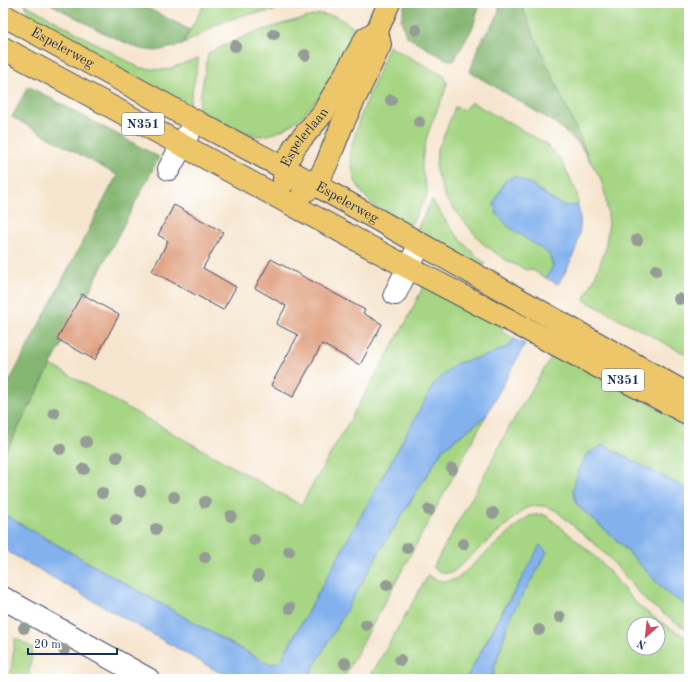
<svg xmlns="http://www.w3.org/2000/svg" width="692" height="682" viewBox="0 0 692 682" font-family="'Old Standard TT',serif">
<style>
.green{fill:#a6d583;stroke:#608270;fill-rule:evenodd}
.forest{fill:#84b671;stroke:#507268}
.water{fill:#82b1ed;stroke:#4e70a6}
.building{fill:#de9b79}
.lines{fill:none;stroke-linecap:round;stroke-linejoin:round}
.minor-casing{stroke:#3c4a6f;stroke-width:24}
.major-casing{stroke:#3c4a6f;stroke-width:24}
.minor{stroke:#fff;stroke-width:22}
.major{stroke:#ecc669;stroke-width:22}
.tree{fill:#959c96}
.labels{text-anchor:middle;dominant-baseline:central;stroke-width:4;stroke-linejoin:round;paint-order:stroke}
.shield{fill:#fff;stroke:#5f6d8e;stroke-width:1}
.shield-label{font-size:13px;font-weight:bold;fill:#1b2f5e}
.street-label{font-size:14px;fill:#1b2f5e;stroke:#fff}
</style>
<rect width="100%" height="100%" fill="#fff"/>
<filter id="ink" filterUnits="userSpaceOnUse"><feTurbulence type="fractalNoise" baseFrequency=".025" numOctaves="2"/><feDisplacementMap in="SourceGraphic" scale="8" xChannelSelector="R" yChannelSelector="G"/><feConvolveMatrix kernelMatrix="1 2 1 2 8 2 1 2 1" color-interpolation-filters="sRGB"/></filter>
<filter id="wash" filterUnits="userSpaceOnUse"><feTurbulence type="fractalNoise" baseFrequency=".012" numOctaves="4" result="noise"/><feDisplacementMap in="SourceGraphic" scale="16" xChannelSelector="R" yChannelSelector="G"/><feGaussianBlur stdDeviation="0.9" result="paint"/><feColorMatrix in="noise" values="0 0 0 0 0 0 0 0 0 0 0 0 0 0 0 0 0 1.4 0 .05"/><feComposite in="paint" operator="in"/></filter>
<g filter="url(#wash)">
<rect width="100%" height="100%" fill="#f6e5ce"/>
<path class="green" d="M205 3H285L273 11 243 15 218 24 182 45Z
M520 3H689V356L584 300 595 277 605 250 609 223 605 194 600 177 590 161Z
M25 4 140 68 165 70 199 58 189 107 34 24Z
M320 14 336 16 359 31C337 67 309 133 260 136 256 136 252 134 248 133 230 127 215 119 198 110L208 53 250 34 282 24Z
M389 46 444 76 447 83 445 91C436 114 422 140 422 166 422 175 426 184 428 193L409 228 373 205 363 194 354 179 351 161 350 151 359 120Z
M471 102 545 143 561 160 577 193 578 205 565 206 553 200 532 185 505 181 494 203 549 254 553 266 546 278 531 269 526 270 506 260 482 243 446 199 436 171 437 149 441 143 455 107 464 110Z
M432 200C448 225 462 245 485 263L483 267 416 231Z
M424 285 504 326 501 331 514 339 508 347 485 356 434 384 280 662 269 664 226 641 3 514V457L51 365 301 505 406 322Z
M556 353 689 425V490L603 445 577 505 620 543 667 593 689 607V630L676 623 646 601 611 560 596 545 555 510C544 505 535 504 524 509L454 571C446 575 439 573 433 567L485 474 508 429 550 359Z
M486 416 343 679H307L381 549 443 449Z
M542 514 547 516C568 533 590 550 608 570 617 579 623 590 632 599 648 615 669 628 689 639V679H493V673L510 617 547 552 510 597 466 679H369L428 575C438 582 447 583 458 578L521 522 529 516ZM634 624H658V648H634Z
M15 638 33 648 28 679H10Z"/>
<path class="forest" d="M49 3H138L190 30 182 45 156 51 140 49 108 35Z
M405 3H480L473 27 454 61 445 59 406 36 401 20Z
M501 3H520L590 161 579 144 554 122 470 72 479 44 497 17Z
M28 86 159 157 3 457V394L117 175 12 117Z"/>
<path class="water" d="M514 176 532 185 553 200 565 206 578 205C579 212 581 220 580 226 579 248 569 266 558 284L546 278 553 266 549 254 509 227 497 214 494 203 505 181Z
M514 339 525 344 486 416 443 449 381 549 307 679H231L3 549V514L226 641 269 664 280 662 434 384 455 364 485 356 508 347Z
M603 445 689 490V607L667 593 620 543 577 505 573 490 576 478 586 455Z
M540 545 547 552 510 617 493 673V679H466Z"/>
<g id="blocks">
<path class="building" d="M174 205 223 232 203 268 236 287 223 310 152 271 168 241 158 235Z
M271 259 365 310 363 313 382 324 360 365 322 344 293 397 271 385 298 335 276 324 286 306 255 288Z
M82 294 119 315 95 360 57 339Z"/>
</g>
</g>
<g filter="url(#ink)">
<use href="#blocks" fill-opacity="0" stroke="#3c4a6f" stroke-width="1"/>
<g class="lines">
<g class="minor-casing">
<path id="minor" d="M169 169 195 121
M395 294 420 244
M3 598 148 679"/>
</g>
<g class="major-casing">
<g id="major">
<path id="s1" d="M3 15 195 121 316 185 689 395"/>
<path d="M3 48 394 260 689 414"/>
<path id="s2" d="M284 182V168L295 146 323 113 366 38 377 31"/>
<path d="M303 192 316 185 327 163 342 125 380 45 377 31 389 3"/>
</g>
</g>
<use href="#minor" class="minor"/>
<use href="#major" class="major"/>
</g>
<g class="tree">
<circle cx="416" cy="30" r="6"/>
<circle cx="274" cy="34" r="6"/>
<circle cx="235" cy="46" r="6"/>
<circle cx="305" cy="55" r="6"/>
<circle cx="391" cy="100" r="6"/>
<circle cx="419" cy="122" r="6"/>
<circle cx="637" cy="240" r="6"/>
<circle cx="656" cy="270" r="6"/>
<circle cx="679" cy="299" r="6"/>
<circle cx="54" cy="413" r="6"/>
<circle cx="86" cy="442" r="6"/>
<circle cx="60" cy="449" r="6"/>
<circle cx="117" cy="457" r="6"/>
<circle cx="84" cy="469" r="6"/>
<circle cx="452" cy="469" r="6"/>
<circle cx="140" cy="491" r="6"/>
<circle cx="102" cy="493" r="6"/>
<circle cx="174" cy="497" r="6"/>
<circle cx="205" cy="502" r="6"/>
<circle cx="429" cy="510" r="6"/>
<circle cx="493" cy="513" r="6"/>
<circle cx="231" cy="516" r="6"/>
<circle cx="116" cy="519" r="6"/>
<circle cx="156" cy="529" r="6"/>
<circle cx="254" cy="540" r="6"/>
<circle cx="463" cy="544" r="6"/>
<circle cx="407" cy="548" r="6"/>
<circle cx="289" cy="551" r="6"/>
<circle cx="205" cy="557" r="6"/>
<circle cx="258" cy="576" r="6"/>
<circle cx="387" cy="585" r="6"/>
<circle cx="290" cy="608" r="6"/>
<circle cx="560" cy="617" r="6"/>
<circle cx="366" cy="625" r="6"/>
<circle cx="24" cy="628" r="6"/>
<circle cx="539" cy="630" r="6"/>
<circle cx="64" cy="650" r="6"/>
<circle cx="400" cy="660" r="6"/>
<circle cx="345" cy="663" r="6"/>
</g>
</g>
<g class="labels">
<g class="shield">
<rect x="122" y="113" width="42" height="22" rx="3"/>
<rect x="602" y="369" width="42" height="22" rx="3"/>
</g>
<g class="shield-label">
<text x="143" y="124">N351</text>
<text x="623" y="380">N351</text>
</g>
<g class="street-label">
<text stroke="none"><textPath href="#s1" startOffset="68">Espelerweg</textPath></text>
<text stroke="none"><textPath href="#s2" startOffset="51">Espelerlaan</textPath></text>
<text stroke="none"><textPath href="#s1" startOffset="392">Espelerweg</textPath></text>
</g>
</g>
<rect width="692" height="682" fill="none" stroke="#fff" stroke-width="16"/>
<g transform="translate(646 636) rotate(208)"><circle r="19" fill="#ffffff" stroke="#a4acbf"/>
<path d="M0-3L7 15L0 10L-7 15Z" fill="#d1495b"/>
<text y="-6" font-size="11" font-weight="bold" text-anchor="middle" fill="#1b2f5e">N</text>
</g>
<path d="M28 648v6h89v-6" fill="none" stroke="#1b2f5e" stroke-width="2"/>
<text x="34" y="648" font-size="12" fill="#1b2f5e" stroke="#ffffff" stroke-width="3" paint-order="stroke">20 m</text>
</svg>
